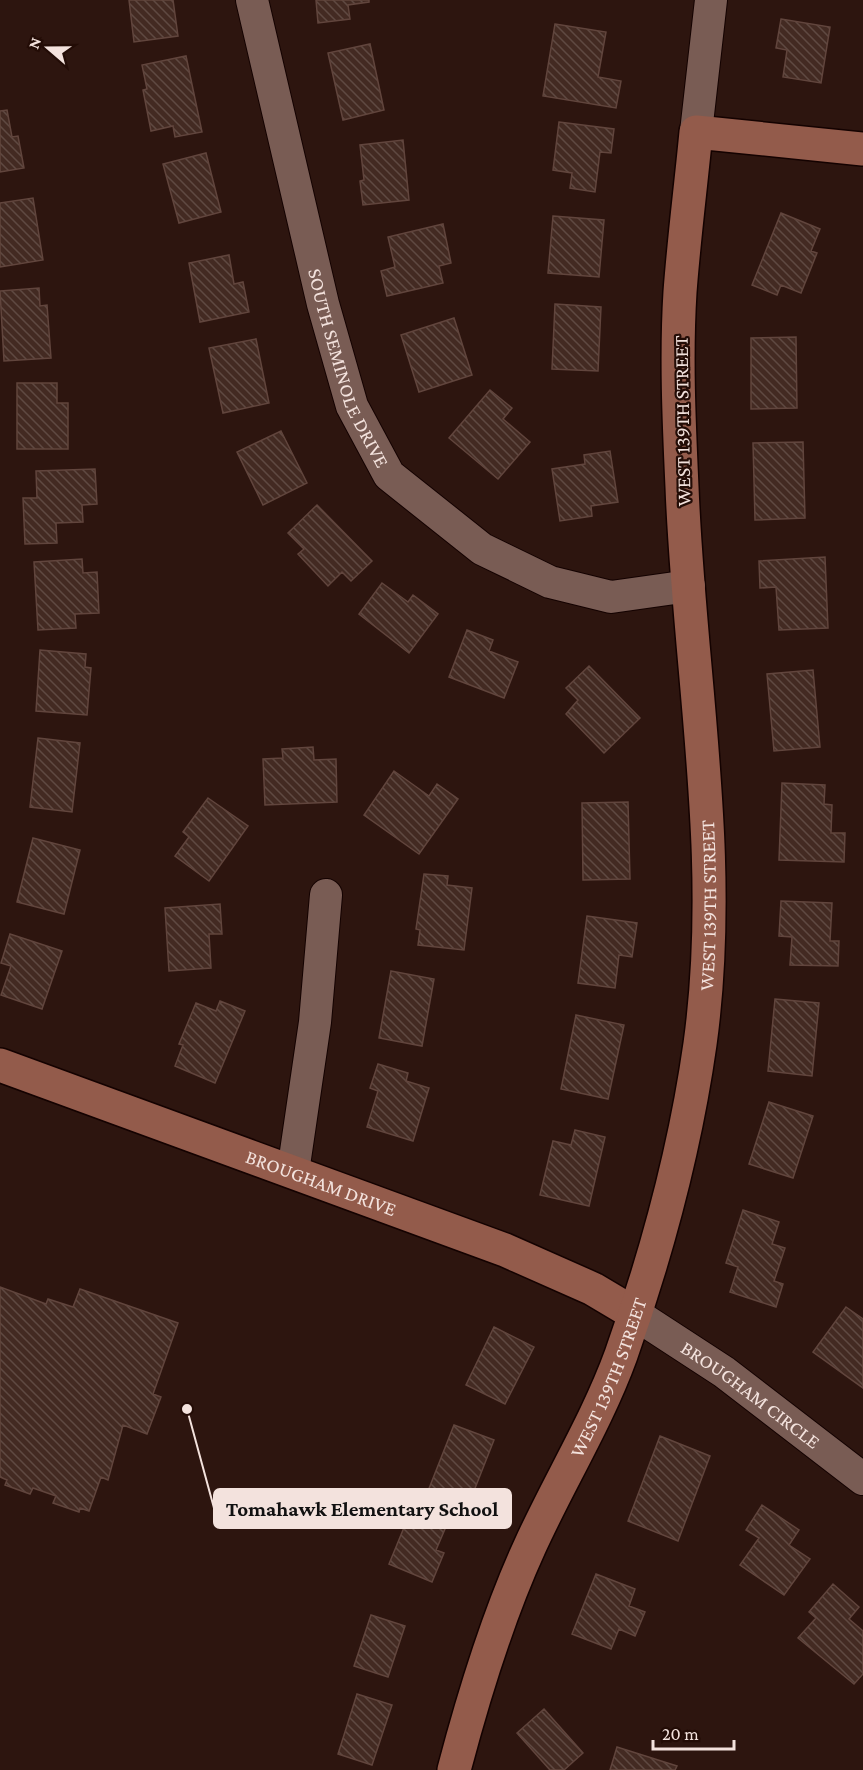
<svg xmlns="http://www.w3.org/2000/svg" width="863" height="1770" viewBox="0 0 863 1770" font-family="'Crimson Pro',serif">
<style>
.building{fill:url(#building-back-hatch);stroke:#61453d;stroke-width:1.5}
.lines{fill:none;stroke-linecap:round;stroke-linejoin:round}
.street-casing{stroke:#140200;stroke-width:34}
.secondary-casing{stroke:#140200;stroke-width:36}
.street{stroke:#795c54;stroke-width:32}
.secondary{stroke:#935b4b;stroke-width:33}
.labels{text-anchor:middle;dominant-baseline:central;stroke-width:4.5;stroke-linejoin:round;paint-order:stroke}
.street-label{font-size:20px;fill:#f3e2dd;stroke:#230c06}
.leader{fill:none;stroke:#f3e2dd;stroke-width:2}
.callout-dot{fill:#f3e2dd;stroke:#230c06;stroke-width:2}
.callout{fill:#f3e2dd;stroke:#f3e2dd;stroke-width:2}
.callout-label{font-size:21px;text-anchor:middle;font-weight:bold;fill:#111}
</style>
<defs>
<pattern id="building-back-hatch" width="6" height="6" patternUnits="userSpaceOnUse" patternTransform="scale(1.5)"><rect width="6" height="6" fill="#432a22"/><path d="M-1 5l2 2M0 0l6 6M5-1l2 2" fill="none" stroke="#5f4942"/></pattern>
</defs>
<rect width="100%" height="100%" fill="#2d150f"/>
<path class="building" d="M129 0H173L178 36 134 42Z
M316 0H369V2L348 5 350 19 318 23Z
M781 19 830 27 821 83 783 77 787 50 776 48Z
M555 24 606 32 598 77 621 81 616 108 543 96Z
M370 44 384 110 343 120 328 53Z
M186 56 202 132 175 137 173 126 151 131 143 90 147 89 142 65Z
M7 110 12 137 18 136 24 168 0 172V111Z
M559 122 614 129 611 153 600 152 595 192 570 188 572 173 553 170Z
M403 140 409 200 363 205 360 181 364 180 360 145Z
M206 153 221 212 179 223 163 164Z
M33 198 43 260 0 267V203Z
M781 213 820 229 811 251 817 253 801 293 781 285 777 295 752 285Z
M553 216 604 220 599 277 548 273Z
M443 224 451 263 439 266 443 283 387 296 381 271 395 267 388 237Z
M229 255 234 284 243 282 249 312 200 322 189 263Z
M39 288 40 306 47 305 51 358 4 361 0 291Z
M555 304 601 307 598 371 552 369Z
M454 318 472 375 419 392 401 335Z
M796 337 797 408 751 409V338Z
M256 339 269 403 223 413 209 348Z
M17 383H57V403H68V449H17Z
M490 390 512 408 503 419 530 442 498 479 449 438Z
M281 431 307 483 263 505 237 452Z
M803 442 805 518 755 520 753 443Z
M610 451 618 502 591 506 592 516 560 521 552 469 585 464 584 455Z
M95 469 97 504 82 505 83 522 56 523 57 543 25 544 23 498H37L36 471Z
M317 505 372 561 351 581 342 572 328 586 298 554 304 549 288 533Z
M825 557 828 628 779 630 776 587 760 588 759 561Z
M82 559 83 573 97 572 99 613 75 614 76 628 38 630 34 562Z
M382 583 408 602 413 595 438 614 409 653 359 614Z
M467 630 493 640 489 651 518 662 504 698 449 677Z
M40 650 86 654 85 667 91 668 87 715 36 711Z
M589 666 640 718 604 753 566 714 578 700 566 688Z
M813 670 820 747 774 751 767 674Z
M38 738 80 743 72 812 30 807Z
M313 747 314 760 336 759 337 802 265 805 263 759 283 758 282 749Z
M394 771 429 796 437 784 458 799 419 854 364 815Z
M782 783 825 785 824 804 832 805 831 833H845L844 862 779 860Z
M208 798 248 826 209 881 175 856 189 837 183 832Z
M628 802 630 879 583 880 582 803Z
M33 838 80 850 64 914 17 902Z
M424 874 448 876 447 885 472 888 464 950 418 945 420 930 416 929Z
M781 901 832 903 830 941H839L838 966 790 965 792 937 779 936Z
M220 904 222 934H209L211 968 169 971 165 908Z
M587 916 637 923 632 957 619 955 615 988 578 983Z
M10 934 62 951 42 1009 1 995 11 966 1 963Z
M391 971 434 979 422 1046 379 1038Z
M775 999 819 1003 812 1076 768 1071Z
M220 1001 245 1011 215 1083 175 1066 183 1045 179 1044 196 1003 216 1011Z
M576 1015 624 1025 608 1099 561 1089Z
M378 1064 408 1073 406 1081 429 1088 413 1141 367 1127 378 1091 370 1088Z
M769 1102 813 1116 793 1178 749 1164Z
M575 1130 605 1137 589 1206 540 1195 553 1141 571 1145Z
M743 1210 779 1222 772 1244 785 1248 774 1281 783 1284 776 1307 730 1292 738 1267 726 1263Z
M0 1287 46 1304 48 1299 73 1307 80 1289 178 1323 153 1394 161 1397 147 1434 123 1425 108 1480 101 1477 89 1511 80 1508 79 1512 53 1503 56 1496 33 1488 30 1494 5 1485 7 1480 0 1477Z
M846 1307 863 1319V1388L813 1352Z
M494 1327 534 1347 505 1404 466 1385Z
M454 1425 494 1440 468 1506 428 1491Z
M660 1436 710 1456 678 1541 628 1521Z
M762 1505 799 1530 789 1545 810 1559 784 1595 740 1565 759 1538 746 1530Z
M412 1508 448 1522 436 1550 444 1553 432 1582 389 1564Z
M596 1574 635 1589 629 1606 645 1612 635 1636 619 1629 611 1649 572 1634Z
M833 1584 859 1607 849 1619 863 1631V1674L854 1684 798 1638 816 1618 809 1612Z
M371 1615 405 1626 388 1677 354 1666Z
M357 1694 392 1705 372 1765 338 1754Z
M544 1709 583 1753 564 1770H550L517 1733Z
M617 1747 677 1766 675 1770H610Z"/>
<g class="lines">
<g class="street-casing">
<g id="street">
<path id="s1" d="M252 0 323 304 352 406 389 475 482 549 550 582 611 597 689 586"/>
<path d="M696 132 711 0"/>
<path d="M293 1172 315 1022 326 895"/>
<path id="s2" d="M635 1314 724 1372 863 1479"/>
</g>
</g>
<g class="secondary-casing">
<g id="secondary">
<path id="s3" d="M0 1065 505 1250 593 1289 635 1314"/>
<path id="s4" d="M454 1770C474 1694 497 1618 530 1546 559 1482 597 1421 621 1355 657 1253 685 1150 700 1044 726 857 689 673 682 487 679 422 676 356 680 292 684 238 691 185 696 132L863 149"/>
</g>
</g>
<use href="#street" class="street"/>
<use href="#secondary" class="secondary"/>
</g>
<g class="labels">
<g class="street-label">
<text stroke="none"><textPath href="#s1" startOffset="381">SOUTH SEMINOLE DRIVE</textPath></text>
<text transform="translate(682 421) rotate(-91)">WEST 139TH STREET</text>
<text stroke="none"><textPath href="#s4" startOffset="909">WEST 139TH STREET</textPath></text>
<text stroke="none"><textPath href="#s3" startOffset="342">BROUGHAM DRIVE</textPath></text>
<text stroke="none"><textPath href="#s4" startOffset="423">WEST 139TH STREET</textPath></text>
<text stroke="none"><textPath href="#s2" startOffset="141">BROUGHAM CIRCLE</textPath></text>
</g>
</g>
<path class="leader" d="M187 1409L214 1508"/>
<circle class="callout-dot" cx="187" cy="1409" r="6"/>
<rect class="callout" x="214" y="1489" width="297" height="39" rx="6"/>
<g class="callout-label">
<text x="362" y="1516">Tomahawk Elementary School</text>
</g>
<g transform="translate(48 48) rotate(290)" stroke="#230c06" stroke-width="4.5" paint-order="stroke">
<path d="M0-4.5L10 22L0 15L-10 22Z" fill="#f3e2dd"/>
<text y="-9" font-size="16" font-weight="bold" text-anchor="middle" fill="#f3e2dd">N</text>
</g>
<path d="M653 1740v9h81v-9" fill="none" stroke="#f3e2dd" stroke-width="3"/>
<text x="662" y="1740" font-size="18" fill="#f3e2dd" stroke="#230c06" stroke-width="4.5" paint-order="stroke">20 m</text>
</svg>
